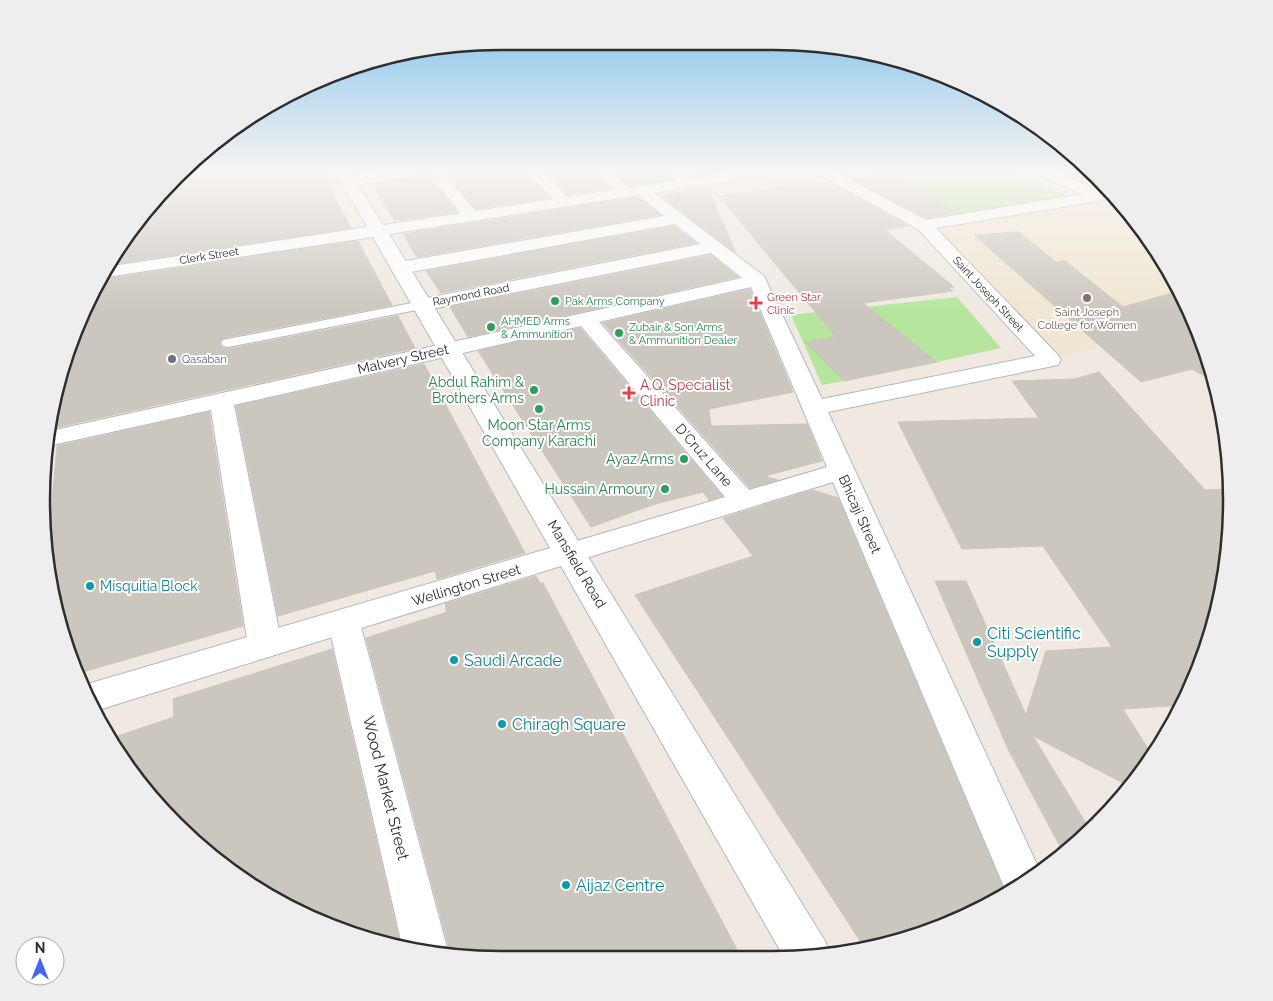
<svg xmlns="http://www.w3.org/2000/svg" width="1273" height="1001" viewBox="0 0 1273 1001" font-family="Raleway,sans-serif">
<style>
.education{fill:#f0e6d1}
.green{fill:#b6e59e}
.building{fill:#cbc7bf;stroke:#cbc5ba}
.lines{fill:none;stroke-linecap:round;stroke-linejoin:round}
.lane-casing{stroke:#b4b7c1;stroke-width:2}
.street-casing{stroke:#b4b7c1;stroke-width:2}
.secondary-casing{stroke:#b4b7c1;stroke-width:2}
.lane{fill:#fff;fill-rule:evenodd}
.street{fill:#fff;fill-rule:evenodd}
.secondary{fill:#fff;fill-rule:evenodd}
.education-dot{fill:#8d6e63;stroke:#fff;stroke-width:2}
.leisure-dot{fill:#2e9e5b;stroke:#fff;stroke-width:2}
.health-dot{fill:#e0444e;stroke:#fff;stroke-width:2}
.worship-dot{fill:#6b7280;stroke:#fff;stroke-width:2}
.culture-dot{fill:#0f9aa8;stroke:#fff;stroke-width:2}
.labels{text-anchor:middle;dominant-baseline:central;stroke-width:4;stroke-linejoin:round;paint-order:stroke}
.far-street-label{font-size:11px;fill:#2e2e2e;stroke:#fff}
.far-health-label{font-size:11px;fill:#be3a42;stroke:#fff;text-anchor:start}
.far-leisure-label{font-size:11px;fill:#27864d;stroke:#fff;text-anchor:start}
.far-education-label{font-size:11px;fill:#785e54;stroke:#fff}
.far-worship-label{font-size:11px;fill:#5b616d;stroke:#fff;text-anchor:start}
.street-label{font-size:14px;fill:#2e2e2e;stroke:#fff}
.leisure-label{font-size:14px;fill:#27864d;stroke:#fff;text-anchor:end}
.health-label{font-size:14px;fill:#be3a42;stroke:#fff;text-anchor:start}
.culture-label{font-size:14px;fill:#0d838f;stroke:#fff;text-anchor:start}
.near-culture-label{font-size:16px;fill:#0d838f;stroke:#fff;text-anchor:start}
.near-street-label{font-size:16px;fill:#2e2e2e;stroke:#fff}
.rim{fill:none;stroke:#2e2e2e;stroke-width:2.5}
</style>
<rect width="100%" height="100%" fill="#efe9e1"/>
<path class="education" d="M1047 172H1091L1118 198 1170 271 1195 324 1050 360 924 225 1102 195Z"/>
<path class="green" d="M602 172H676L685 184 625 192Z
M887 172H1010L1067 196 961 214 952 208 939 210Z
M957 297 1001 348 937 362 893 327 806 342 844 381 822 385 791 315Z"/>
<path class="building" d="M180 172H321L351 228 107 265 152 207 169 205 164 191Z
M420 172H426L457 212 395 221 372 184 416 177Z
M446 172H526L549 198 476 209Z
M546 172H593L610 188 568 195Z
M614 172H644V183L629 186Z
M890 174 958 213 926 218 853 179Z
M829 182 908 226 885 230 954 287 949 288 953 291 863 303 937 362 844 381 805 342 836 337 719 196 806 184 808 185Z
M708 188 712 197 736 253 661 196Z
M638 197 660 215 417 257 403 234Z
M674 226 696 243 441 293 426 271Z
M1019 232 1056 262 1065 261 1123 307 1179 291 1207 353 1214 381 1192 369 1141 382 974 235Z
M358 241 392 305 223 338 219 344 223 348 228 349 398 316 415 348 58 427V426L51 427 57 382 99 280Z
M711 255 738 277 468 337 450 307Z
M750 289 793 392 709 409 711 426 807 424 822 461 765 476 778 480 750 488 603 323Z
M580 328 722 496 709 500 703 492 655 504 591 527 478 351Z
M424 364 525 553 437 579 435 571 278 616 236 406Z
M1099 372 1205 490 1229 489 1231 530 1216 619 1185 703 1183 705 1123 709 1152 755 1134 784H1125L1033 736 1090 830 1076 846 1064 854 1008 749 935 581H966L1026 715 1046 651 1112 647 1043 546 962 549 898 422 1039 418 1012 381 1075 379Z
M209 412 243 626 79 673 57 620 48 551 57 446Z
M813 490 838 498 1006 895 920 935 864 947 635 595 753 556 723 518Z
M536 576 540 583H543L742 959 500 960 451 955 366 638 447 612 445 604Z
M332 649 401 948 325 925 245 882 155 804 109 739 174 717 173 699Z"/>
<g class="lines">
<g class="lane-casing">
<path id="lane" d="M422 301 427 302 429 305 427 308 228 347 223 346 221 343 223 340 228 339Z"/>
</g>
<g class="street-casing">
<path id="street" d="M379 172H418L416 175 411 176 348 186 343 184 340 181 343 178Z
M428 172H443L477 213 479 216 477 219H465Z
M528 172H543L570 199 572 202 570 205H558Z
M595 172H611L633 192 630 195H620Z
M669 172H684L693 184 690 187H680Z
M818 172H836L926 220 1082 194 1038 175 1036 172H1056L1105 193 1107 196 1105 199 1099 201 936 228 1058 355 1061 360 1058 365 828 412 1040 871 1007 894 833 482 570 563 560 560 555 553 560 546 725 497 581 326 234 405 282 645 277 654 265 658 253 654 248 645 211 410 48 446 50 431 742 278 711 253 422 311 415 309 412 305 415 301 422 299 700 244 675 224 400 274 393 272 391 268 393 264 400 262 664 216 636 193 633 190 636 187H646L764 276 822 399 1035 356 918 229 820 175ZM751 287 827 467 749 490 599 322Z
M344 611 355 614 360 623 449 955 403 949 328 623 333 614Z"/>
</g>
<g class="secondary-casing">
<path id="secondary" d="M336 172H350L383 225 731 172H768L766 175 761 176 389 234 825 941 830 953 803 959H785L561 566 95 711 84 685 550 548 373 237 100 278 106 267 367 227Z"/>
</g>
<use href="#lane" class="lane"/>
<use href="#street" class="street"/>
<use href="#secondary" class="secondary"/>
</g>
<linearGradient id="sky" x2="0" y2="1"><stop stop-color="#7abfeb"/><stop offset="0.55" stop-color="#f8f5f2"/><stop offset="1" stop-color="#f8f5f2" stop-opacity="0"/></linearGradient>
<rect width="1273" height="312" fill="url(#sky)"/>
<circle class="education-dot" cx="1087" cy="298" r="5"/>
<g class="leisure-dot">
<circle cx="555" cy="301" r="5"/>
<circle cx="491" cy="327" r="5"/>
<circle cx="619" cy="333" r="5"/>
<circle cx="534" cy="390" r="5"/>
<circle cx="539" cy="409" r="5"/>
<circle cx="684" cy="459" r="5"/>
<circle cx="665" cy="489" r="5"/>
</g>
<g class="health-dot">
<path d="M753.5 295.5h5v5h5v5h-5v5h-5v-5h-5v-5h5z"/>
<path d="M626.5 385.5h5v5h5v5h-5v5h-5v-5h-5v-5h5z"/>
</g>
<circle class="worship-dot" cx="172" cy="359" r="5"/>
<g class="culture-dot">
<circle cx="90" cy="586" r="5"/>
<circle cx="977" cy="642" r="5"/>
<circle cx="454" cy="660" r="5"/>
<circle cx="502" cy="724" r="5"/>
<circle cx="566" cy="885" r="5"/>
</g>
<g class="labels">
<g class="far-street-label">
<text transform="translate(209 256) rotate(-9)">Clerk Street</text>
<text transform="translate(988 294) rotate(47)">Saint Joseph Street</text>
<text transform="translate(471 295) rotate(-11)">Raymond Road</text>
</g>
<g class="far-health-label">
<text x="767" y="297">Green Star<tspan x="767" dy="13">Clinic</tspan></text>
</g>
<g class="far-leisure-label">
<text x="565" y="301">Pak Arms Company</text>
<text x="501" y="321">AHMED Arms<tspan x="501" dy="13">&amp; Ammunition</tspan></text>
<text x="629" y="327">Zubair &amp; Son Arms<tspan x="629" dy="13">&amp; Ammunition Dealer</tspan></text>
</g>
<g class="far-education-label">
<text x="1087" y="312">Saint Joseph<tspan x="1087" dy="13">College for Women</tspan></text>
</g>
<g class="far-worship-label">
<text x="182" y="359">Qasaban</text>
</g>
<g class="street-label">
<text transform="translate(403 359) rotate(-13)">Malvery Street</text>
<text transform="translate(704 455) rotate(49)">D'Cruz Lane</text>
<text transform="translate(860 514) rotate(66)">Bhicaji Street</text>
<text transform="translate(577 564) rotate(59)">Mansfield Road</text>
<text transform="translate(466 585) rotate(-17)">Wellington Street</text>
</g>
<g class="leisure-label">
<text x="524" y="382">Abdul Rahim &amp;<tspan x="524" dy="16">Brothers Arms</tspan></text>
<text x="539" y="425" text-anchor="middle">Moon Star Arms<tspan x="539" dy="16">Company Karachi</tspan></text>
<text x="674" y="459">Ayaz Arms</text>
<text x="655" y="489">Hussain Armoury</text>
</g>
<g class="health-label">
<text x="640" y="385">A.Q. Specialist<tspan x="640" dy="16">Clinic</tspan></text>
</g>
<g class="culture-label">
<text x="100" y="586">Misquitia Block</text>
</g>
<g class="near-culture-label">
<text x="987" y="633">Citi Scientific<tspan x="987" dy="18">Supply</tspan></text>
<text x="464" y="660">Saudi Arcade</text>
<text x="512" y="724">Chiragh Square</text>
<text x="576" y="885">Aijaz Centre</text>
</g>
<g class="near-street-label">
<text transform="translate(386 788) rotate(76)">Wood Market Street</text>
</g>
</g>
<path d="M0 0H1273V1001H0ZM500 50H773A450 450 0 0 1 1223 500V501A450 450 0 0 1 773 951H500A450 450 0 0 1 50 501V500A450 450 0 0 1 500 50Z" fill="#eee" fill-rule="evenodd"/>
<path class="rim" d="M500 50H773A450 450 0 0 1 1223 500V501A450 450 0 0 1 773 951H500A450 450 0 0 1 50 501V500A450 450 0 0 1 500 50Z"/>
<g transform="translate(40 961)"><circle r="24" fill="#ffffff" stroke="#ababab"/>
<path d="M0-4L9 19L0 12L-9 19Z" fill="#4264fb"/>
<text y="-8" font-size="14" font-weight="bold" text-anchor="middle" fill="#2e2e2e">N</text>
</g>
</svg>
